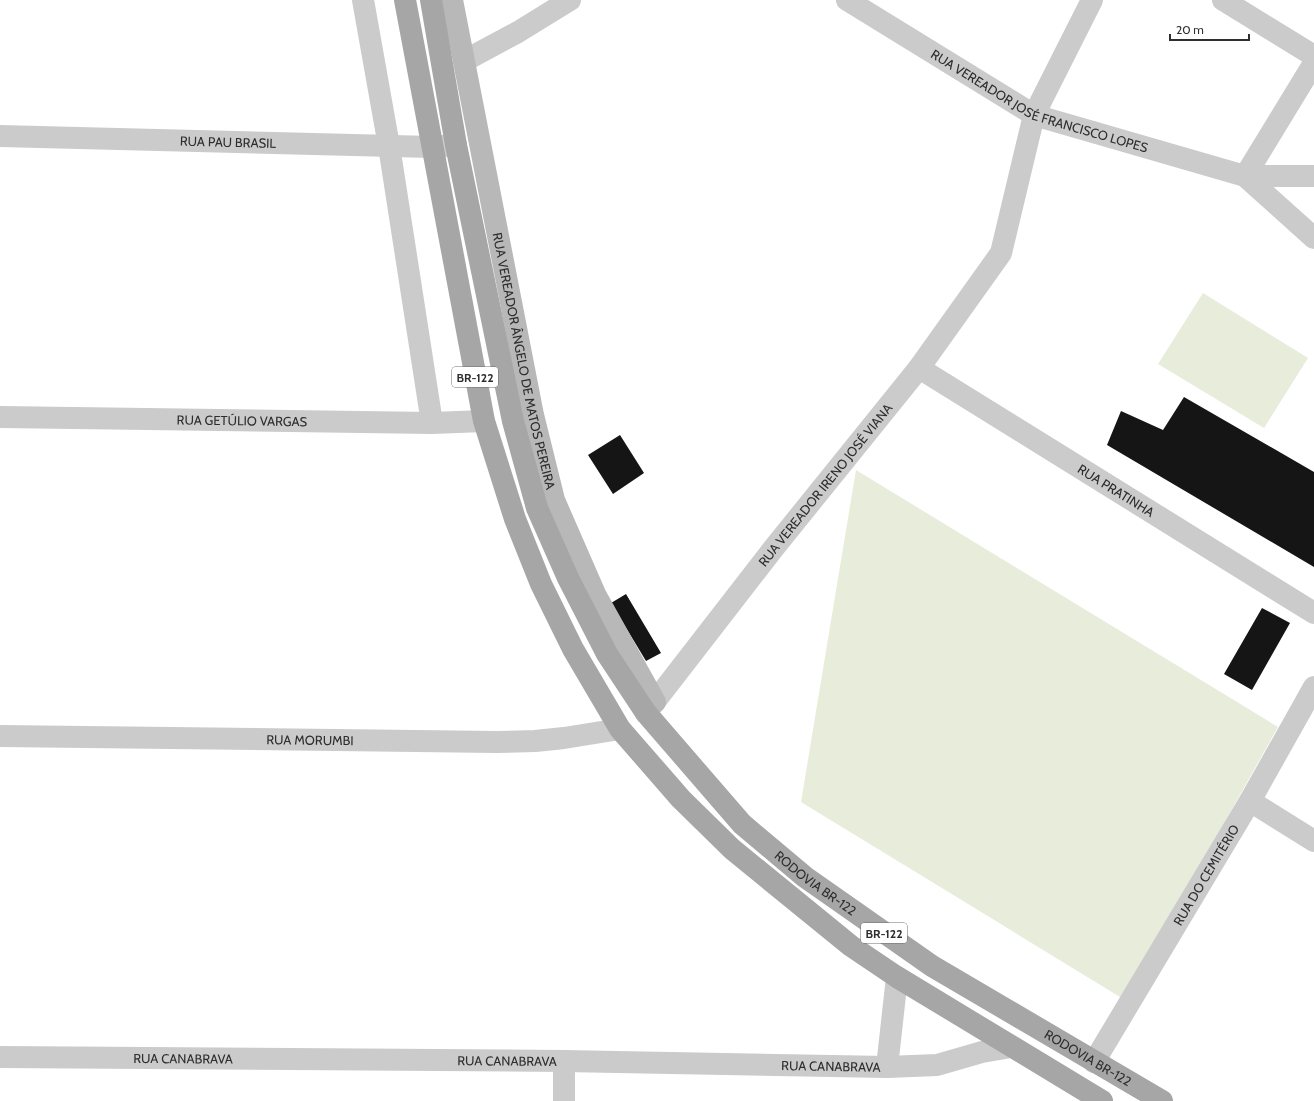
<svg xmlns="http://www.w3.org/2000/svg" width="1314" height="1101" viewBox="0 0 1314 1101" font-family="Cabin,sans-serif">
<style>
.green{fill:#e8ecdb}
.building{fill:#151515}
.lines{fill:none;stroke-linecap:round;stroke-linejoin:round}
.street{stroke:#cbcbcb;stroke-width:22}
.secondary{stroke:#b8b8b8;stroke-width:22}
.primary{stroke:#a6a6a6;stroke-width:22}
.labels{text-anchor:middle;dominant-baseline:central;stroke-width:4;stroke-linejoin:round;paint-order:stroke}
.shield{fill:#fff;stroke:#6d6d6d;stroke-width:1}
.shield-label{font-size:12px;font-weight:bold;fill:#2e2e2e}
.street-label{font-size:13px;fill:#2e2e2e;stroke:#fff}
</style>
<rect width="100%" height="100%" fill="#fff"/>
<path class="green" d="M1203 293 1308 358 1264 428 1158 364Z
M856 470 1278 727 1125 1000 801 802Z"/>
<path class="building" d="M1184 397 1314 472V567L1107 445 1121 411 1163 430Z
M620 435 644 473 613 494 588 455Z
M626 594 661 653 646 661 611 603Z
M1262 608 1290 623 1252 690 1224 674Z"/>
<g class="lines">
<g class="street">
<path d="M363 0 389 146 432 423"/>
<path id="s1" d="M847 0 1034 115 1245 176H1314"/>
<path d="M1223 0 1314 56"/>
<path d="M464 61 518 32 570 0"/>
<path id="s2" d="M0 136 432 147 456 145"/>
<path d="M1245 176 1314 63"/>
<path d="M1245 176 1314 238"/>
<path id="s3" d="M919 368 1314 613"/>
<path id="s4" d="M0 417 432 423 484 421"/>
<path id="s5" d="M646 713 773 549 919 368 1001 253 1034 115 1092 0"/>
<path id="s6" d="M0 736 497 742 535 741 564 738 620 729"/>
<path d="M1250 801 1314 841"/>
<path id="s7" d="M0 1057 564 1061 887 1067 937 1065 982 1052 1011 1047"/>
<path d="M564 1061V1101"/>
<path id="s8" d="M1094 1062 1250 801 1314 687"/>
<path d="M887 1067 897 977"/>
</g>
<path class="secondary" id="s9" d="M452 0 533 415 554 500 595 594 655 702"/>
<g class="primary">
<path d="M405 0 484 421 515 519 541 584 573 649 620 729 681 799 732 849 851 946 897 977 1102 1101"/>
<path id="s10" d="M431 0 456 145 513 421 537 508 568 578 607 654 646 713 742 824 805 877 932 966 1162 1101"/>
</g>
</g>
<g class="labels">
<g class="shield">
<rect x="452" y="367" width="46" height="20" rx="3"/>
<rect x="861" y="923" width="46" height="20" rx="3"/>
</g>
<g class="shield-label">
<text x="475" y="377">BR-122</text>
<text x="884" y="933">BR-122</text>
</g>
<g class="street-label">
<text stroke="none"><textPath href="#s1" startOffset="219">RUA VEREADOR JOSÉ FRANCISCO LOPES</textPath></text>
<text stroke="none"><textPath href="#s2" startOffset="228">RUA PAU BRASIL</textPath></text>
<text stroke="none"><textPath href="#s9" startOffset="368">RUA VEREADOR ÂNGELO DE MATOS PEREIRA</textPath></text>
<text stroke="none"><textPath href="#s4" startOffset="242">RUA GETÚLIO VARGAS</textPath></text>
<text stroke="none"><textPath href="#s5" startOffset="290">RUA VEREADOR IRENO JOSÉ VIANA</textPath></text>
<text stroke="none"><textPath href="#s3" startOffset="232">RUA PRATINHA</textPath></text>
<text stroke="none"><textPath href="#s6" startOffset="310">RUA MORUMBI</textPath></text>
<text stroke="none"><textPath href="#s8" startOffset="218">RUA DO CEMITÉRIO</textPath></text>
<text stroke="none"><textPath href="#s10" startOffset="993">RODOVIA BR-122</textPath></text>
<text stroke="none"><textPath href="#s7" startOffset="183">RUA CANABRAVA</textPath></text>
<text stroke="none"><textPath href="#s10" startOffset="1317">RODOVIA BR-122</textPath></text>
<text stroke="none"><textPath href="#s7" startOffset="507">RUA CANABRAVA</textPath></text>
<text stroke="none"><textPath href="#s7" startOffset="831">RUA CANABRAVA</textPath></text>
</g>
</g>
<path d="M1170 34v6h79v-6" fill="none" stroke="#2e2e2e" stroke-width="2"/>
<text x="1176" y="34" font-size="12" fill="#2e2e2e" stroke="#ffffff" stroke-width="3" paint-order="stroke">20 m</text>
</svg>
